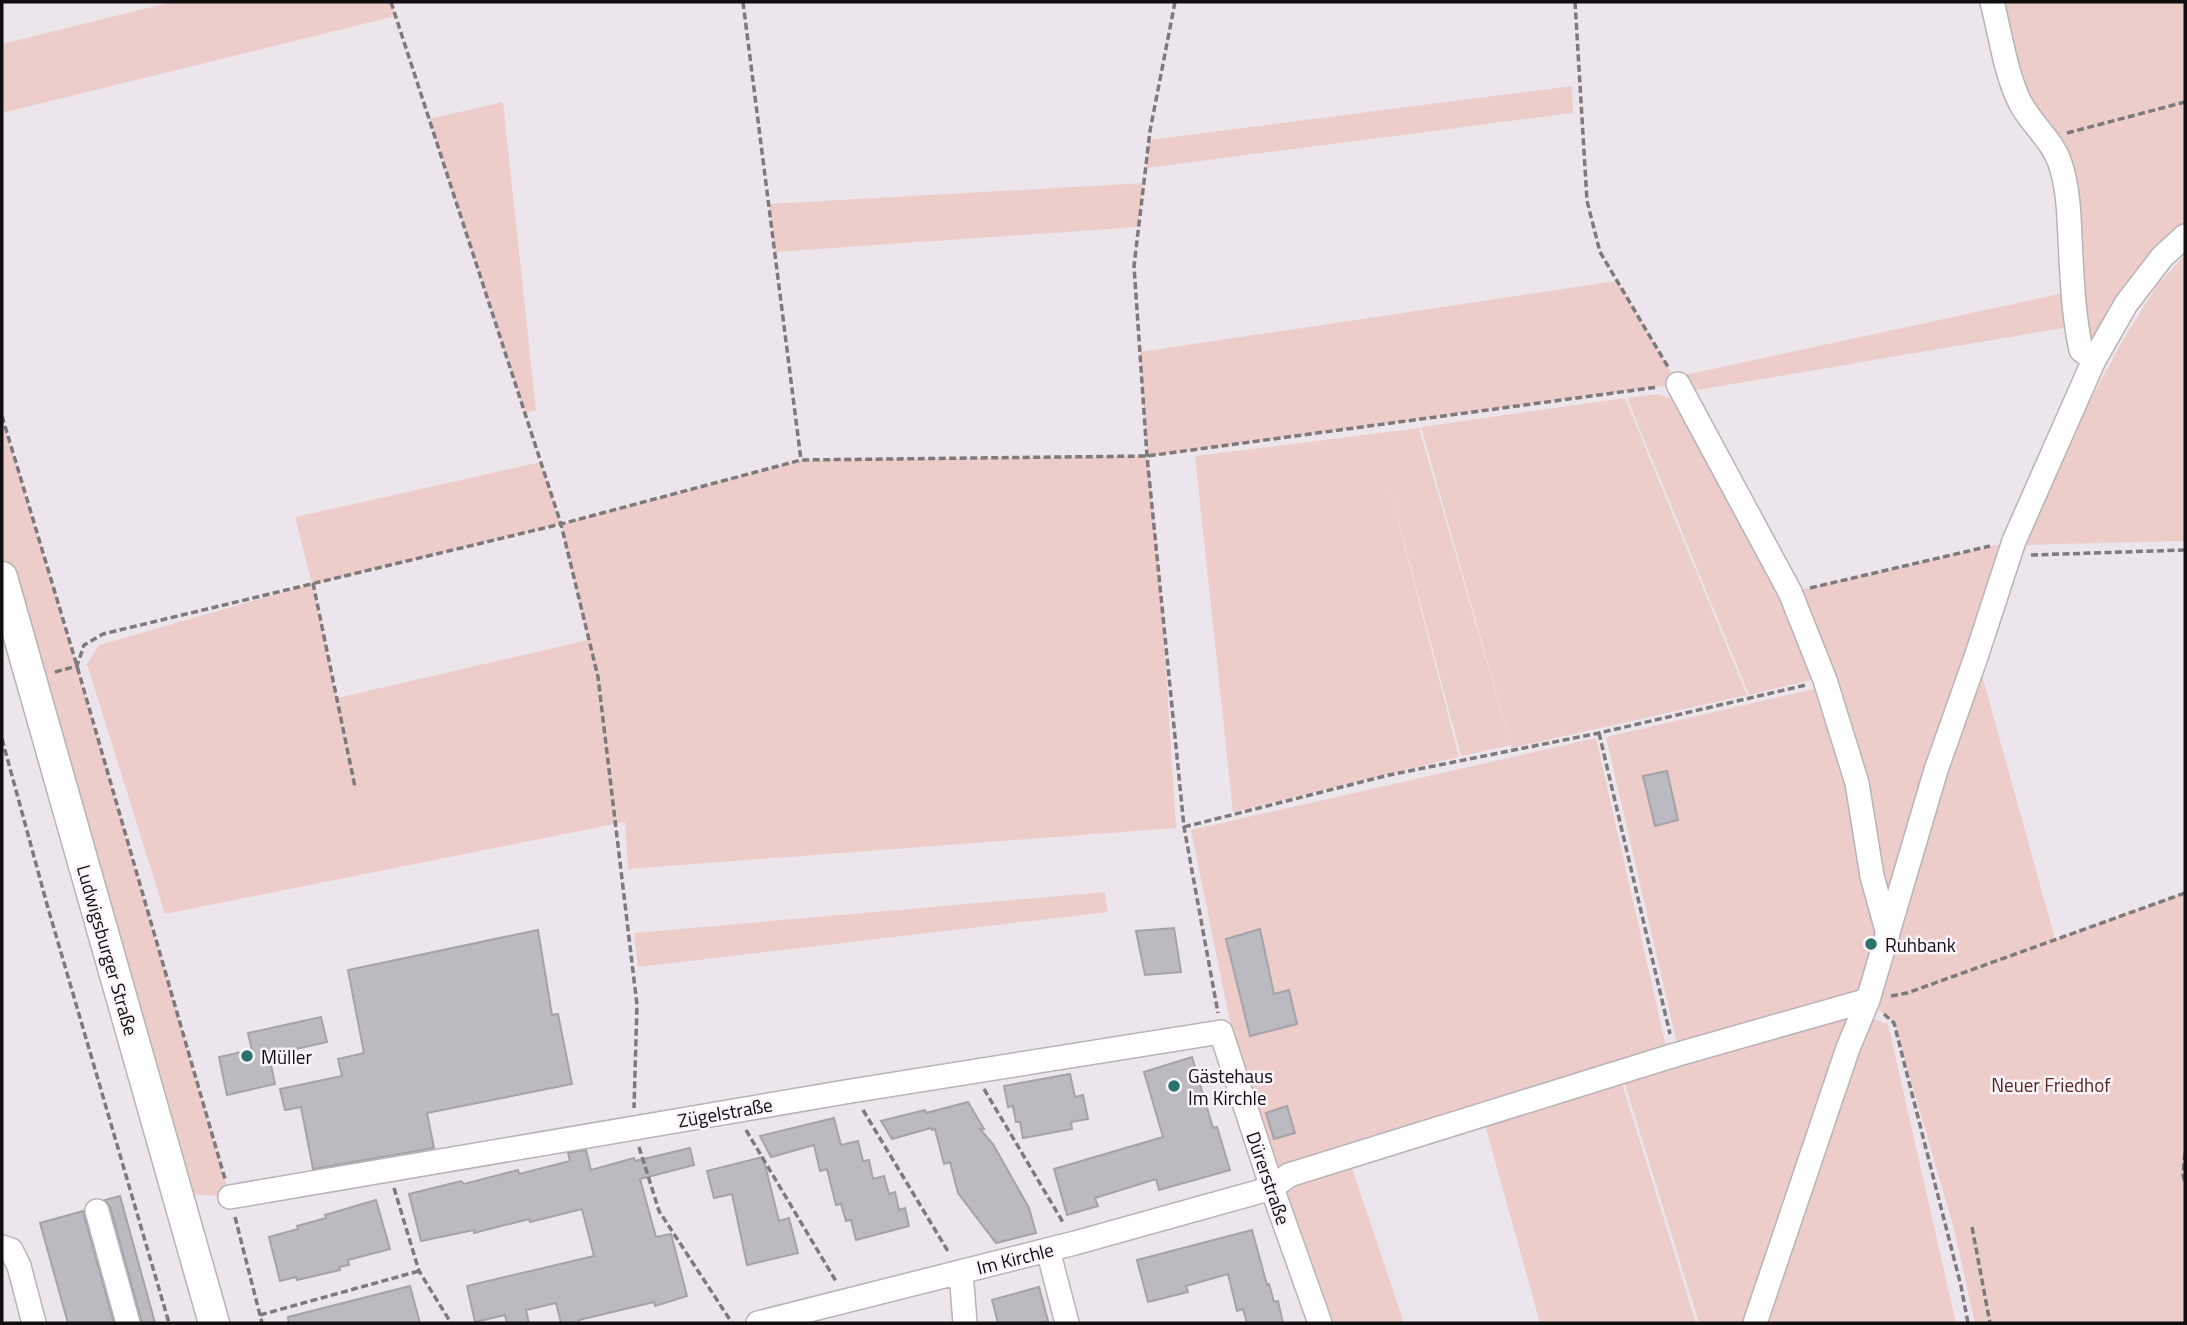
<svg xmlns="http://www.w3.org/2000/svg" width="2187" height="1325" viewBox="0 0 2187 1325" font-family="'Titillium Web',sans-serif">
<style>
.green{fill:#edcdca;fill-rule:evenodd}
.building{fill:#bcbac1;stroke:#a5a2aa;stroke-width:2}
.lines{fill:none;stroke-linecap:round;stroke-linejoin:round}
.minor-casing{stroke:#b9b2b8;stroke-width:26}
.major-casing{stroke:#b9b2b8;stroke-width:33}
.path{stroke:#7d797d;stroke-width:3.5;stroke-dasharray:7 3.5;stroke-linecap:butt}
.minor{stroke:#fff;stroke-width:23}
.major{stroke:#fff;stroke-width:30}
.poi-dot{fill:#29726d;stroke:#faf3f9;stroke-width:2.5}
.labels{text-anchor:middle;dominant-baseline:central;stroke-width:5;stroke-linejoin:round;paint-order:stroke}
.poi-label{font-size:19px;fill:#100e10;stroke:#faf3f9;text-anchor:start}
.street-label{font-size:19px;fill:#100e10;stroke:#faf3f9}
.park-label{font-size:19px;fill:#572522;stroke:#faf3f9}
</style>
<rect width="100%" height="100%" fill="#ece6ec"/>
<path class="green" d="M172 2H391L396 16 2 113V44Z
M1993 2H2185V223L2128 286 2094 360 2075 326 1691 391 1680 376 2073 291 2068 206 2032 121Z
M1572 86 1573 113 1146 168 1149 140Z
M503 102 536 410 525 414 429 119Z
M1144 183 1138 227 775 252 769 204Z
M2185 255V541L2024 545 2071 435 2123 340 2158 284Z
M1617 281 1678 384 1148 456 1162 602 1176 828 628 869 625 822 165 914 87 664 99 645 312 584 295 517 541 462 561 524 801 460 1147 456 1140 352ZM561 524 588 640 337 698 313 584Z
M1657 394 1681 402 1784 593 1820 678 1749 695 1627 398Z
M1625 398 1747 695 1512 748 1421 427Z
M2 416 77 666 230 1197 177 1193 2 577Z
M1419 428 1511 745 1461 756 1387 478 1459 757 1233 812 1195 456Z
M2014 541 1977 657 2055 939 2185 893V1323H1975L1953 1225 1894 1023 1868 1000 1888 934 1857 783 1790 592Z
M1822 687 1852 786 1876 932 1867 975 1855 993 1678 1048 1606 737Z
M1596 738 1667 1051 1280 1172 1231 1027 1191 830Z
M1105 892 1108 912 638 967 634 933Z
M1850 1011 1888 1024 1956 1323H1699L1623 1078Z
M1621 1080 1696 1323H1540L1485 1125Z
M1351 1165 1404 1323H1334L1286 1189Z"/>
<path class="building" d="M1667 771 1678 820 1655 826 1643 776Z
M1174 928 1181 972 1145 975 1136 931Z
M1260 929 1274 994 1289 990 1297 1024 1250 1036 1226 939Z
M538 930 552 1015 558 1014 572 1084 427 1113 434 1148 313 1169 301 1107 285 1110 280 1089 342 1076 338 1059 364 1053 348 970Z
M321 1017 327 1042 269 1055 275 1084 227 1095 219 1057 252 1050 248 1033Z
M1192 1057 1213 1128 1217 1127 1230 1170 1159 1190 1156 1179 1095 1198 1098 1206 1067 1215 1054 1169 1163 1137 1144 1072Z
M1070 1074 1075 1097 1083 1095 1088 1119 1071 1122 1072 1129 1023 1138 1020 1122H1016L1013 1106 1008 1107 1004 1086Z
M968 1102 984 1129H980L993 1144 1029 1208 1036 1233 996 1243 958 1193 950 1162 944 1164 935 1129 932 1130 931 1128 892 1139 881 1121 925 1110 926 1113Z
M1287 1106 1295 1133 1274 1139 1266 1113Z
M834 1118 841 1145 858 1141 863 1161 869 1160 873 1179 884 1176 889 1194 895 1192 899 1210 905 1208 909 1226 856 1240 851 1220 846 1221 841 1204 836 1205 827 1169 820 1171 814 1145 771 1157 760 1136Z
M690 1148 694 1165 640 1179 656 1237 671 1234 687 1296 655 1306 654 1302 579 1320 580 1323H561L556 1303 526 1310 529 1323H507L505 1315 475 1322 467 1286 594 1256 582 1209 530 1222 529 1219 474 1233V1230L421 1241 409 1194 461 1181 464 1184 518 1170 519 1174 570 1161 568 1153 586 1150 591 1170 634 1158 635 1161Z
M763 1157 779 1221 789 1218 798 1253 747 1265 732 1194 714 1198 707 1171Z
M120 1196 155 1323H142L110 1207 105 1200Z
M376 1200 390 1249 348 1260 349 1265 339 1267 340 1270 297 1280 296 1277 280 1281 269 1237 298 1229 297 1226 326 1218 325 1215Z
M83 1211 84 1215 114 1323H68L40 1223Z
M1252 1230 1267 1285 1269 1284 1274 1302 1278 1301 1283 1323H1247L1243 1309 1237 1311 1228 1274 1186 1286 1188 1292 1148 1302 1137 1260Z
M410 1286 420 1323H289L288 1317Z
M1039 1287 1048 1321 1037 1323H998L992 1300Z"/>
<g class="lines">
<g class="minor-casing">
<path id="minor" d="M1992 2C2000 32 2004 66 2017 96 2027 121 2051 137 2060 163 2068 187 2069 213 2070 238 2072 276 2073 313 2081 350L2094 360
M1678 384 1790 592 1825 680 1857 783 1872 876 1888 934
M230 1197 851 1091 1221 1032 1272 1188 1320 1323
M97 1211 128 1323
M2 1247 11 1250 19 1266 34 1323
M1048 1250 1067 1323
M961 1272 965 1323
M758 1323 1075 1243 1272 1188 1289 1175 1675 1055 1868 1000
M1755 1323 1848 1048 1868 1000 1936 770 1976 657 2014 541 2094 360 2126 304 2162 257 2185 236"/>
</g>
<g class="major-casing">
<path id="major" d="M2 577 214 1323"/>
</g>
<path class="path" d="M391 2 561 524 598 677 637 1005 634 1108
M743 2 801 460
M1175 2 1150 131 1134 266 1147 456 1184 827 1218 1013
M1575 2 1587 201 1600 252 1668 367
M2067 133 2185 102
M2 416 77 666 225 1179
M2031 555 2185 550
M313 583 355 787
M1810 588 1990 546
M55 672 77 666 84 645 103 634 561 524 801 460 1147 456 1658 387
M1599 733 1670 1034
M2 739 48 908 169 1323
M1184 827 1389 775 1599 733 1806 685
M1891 996 1907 993 2185 893
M1884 1014 1894 1023 1961 1286 1968 1323
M984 1089 1064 1224
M863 1110 949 1253
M746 1130 837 1283
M639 1147 659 1211 732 1323
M2185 1153 2183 1175 2185 1182
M394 1188 419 1271 451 1323
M235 1217 262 1323
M1972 1227 1990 1323
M260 1315 419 1271"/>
<use href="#minor" class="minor"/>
<use href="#major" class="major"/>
</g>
<g class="poi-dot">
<circle cx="1871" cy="944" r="7"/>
<circle cx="247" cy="1056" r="7"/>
<circle cx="1174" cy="1086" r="7"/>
</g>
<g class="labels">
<g class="poi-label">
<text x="1885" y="944">Ruhbank</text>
<text x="261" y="1056">Müller</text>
<text x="1188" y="1075">Gästehaus<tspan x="1188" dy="22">Im Kirchle</tspan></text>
</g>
<g class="street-label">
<text transform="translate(108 950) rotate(74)">Ludwigsburger Straße</text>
<text transform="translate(725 1112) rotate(-10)">Zügelstraße</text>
<text transform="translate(1269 1178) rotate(71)">Dürerstraße</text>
<text transform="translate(1015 1258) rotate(-14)">Im Kirchle</text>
</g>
<g class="park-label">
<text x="2051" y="1084">Neuer Friedhof</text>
</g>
</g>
<rect width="2187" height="1325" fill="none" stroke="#100e10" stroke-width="7"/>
</svg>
